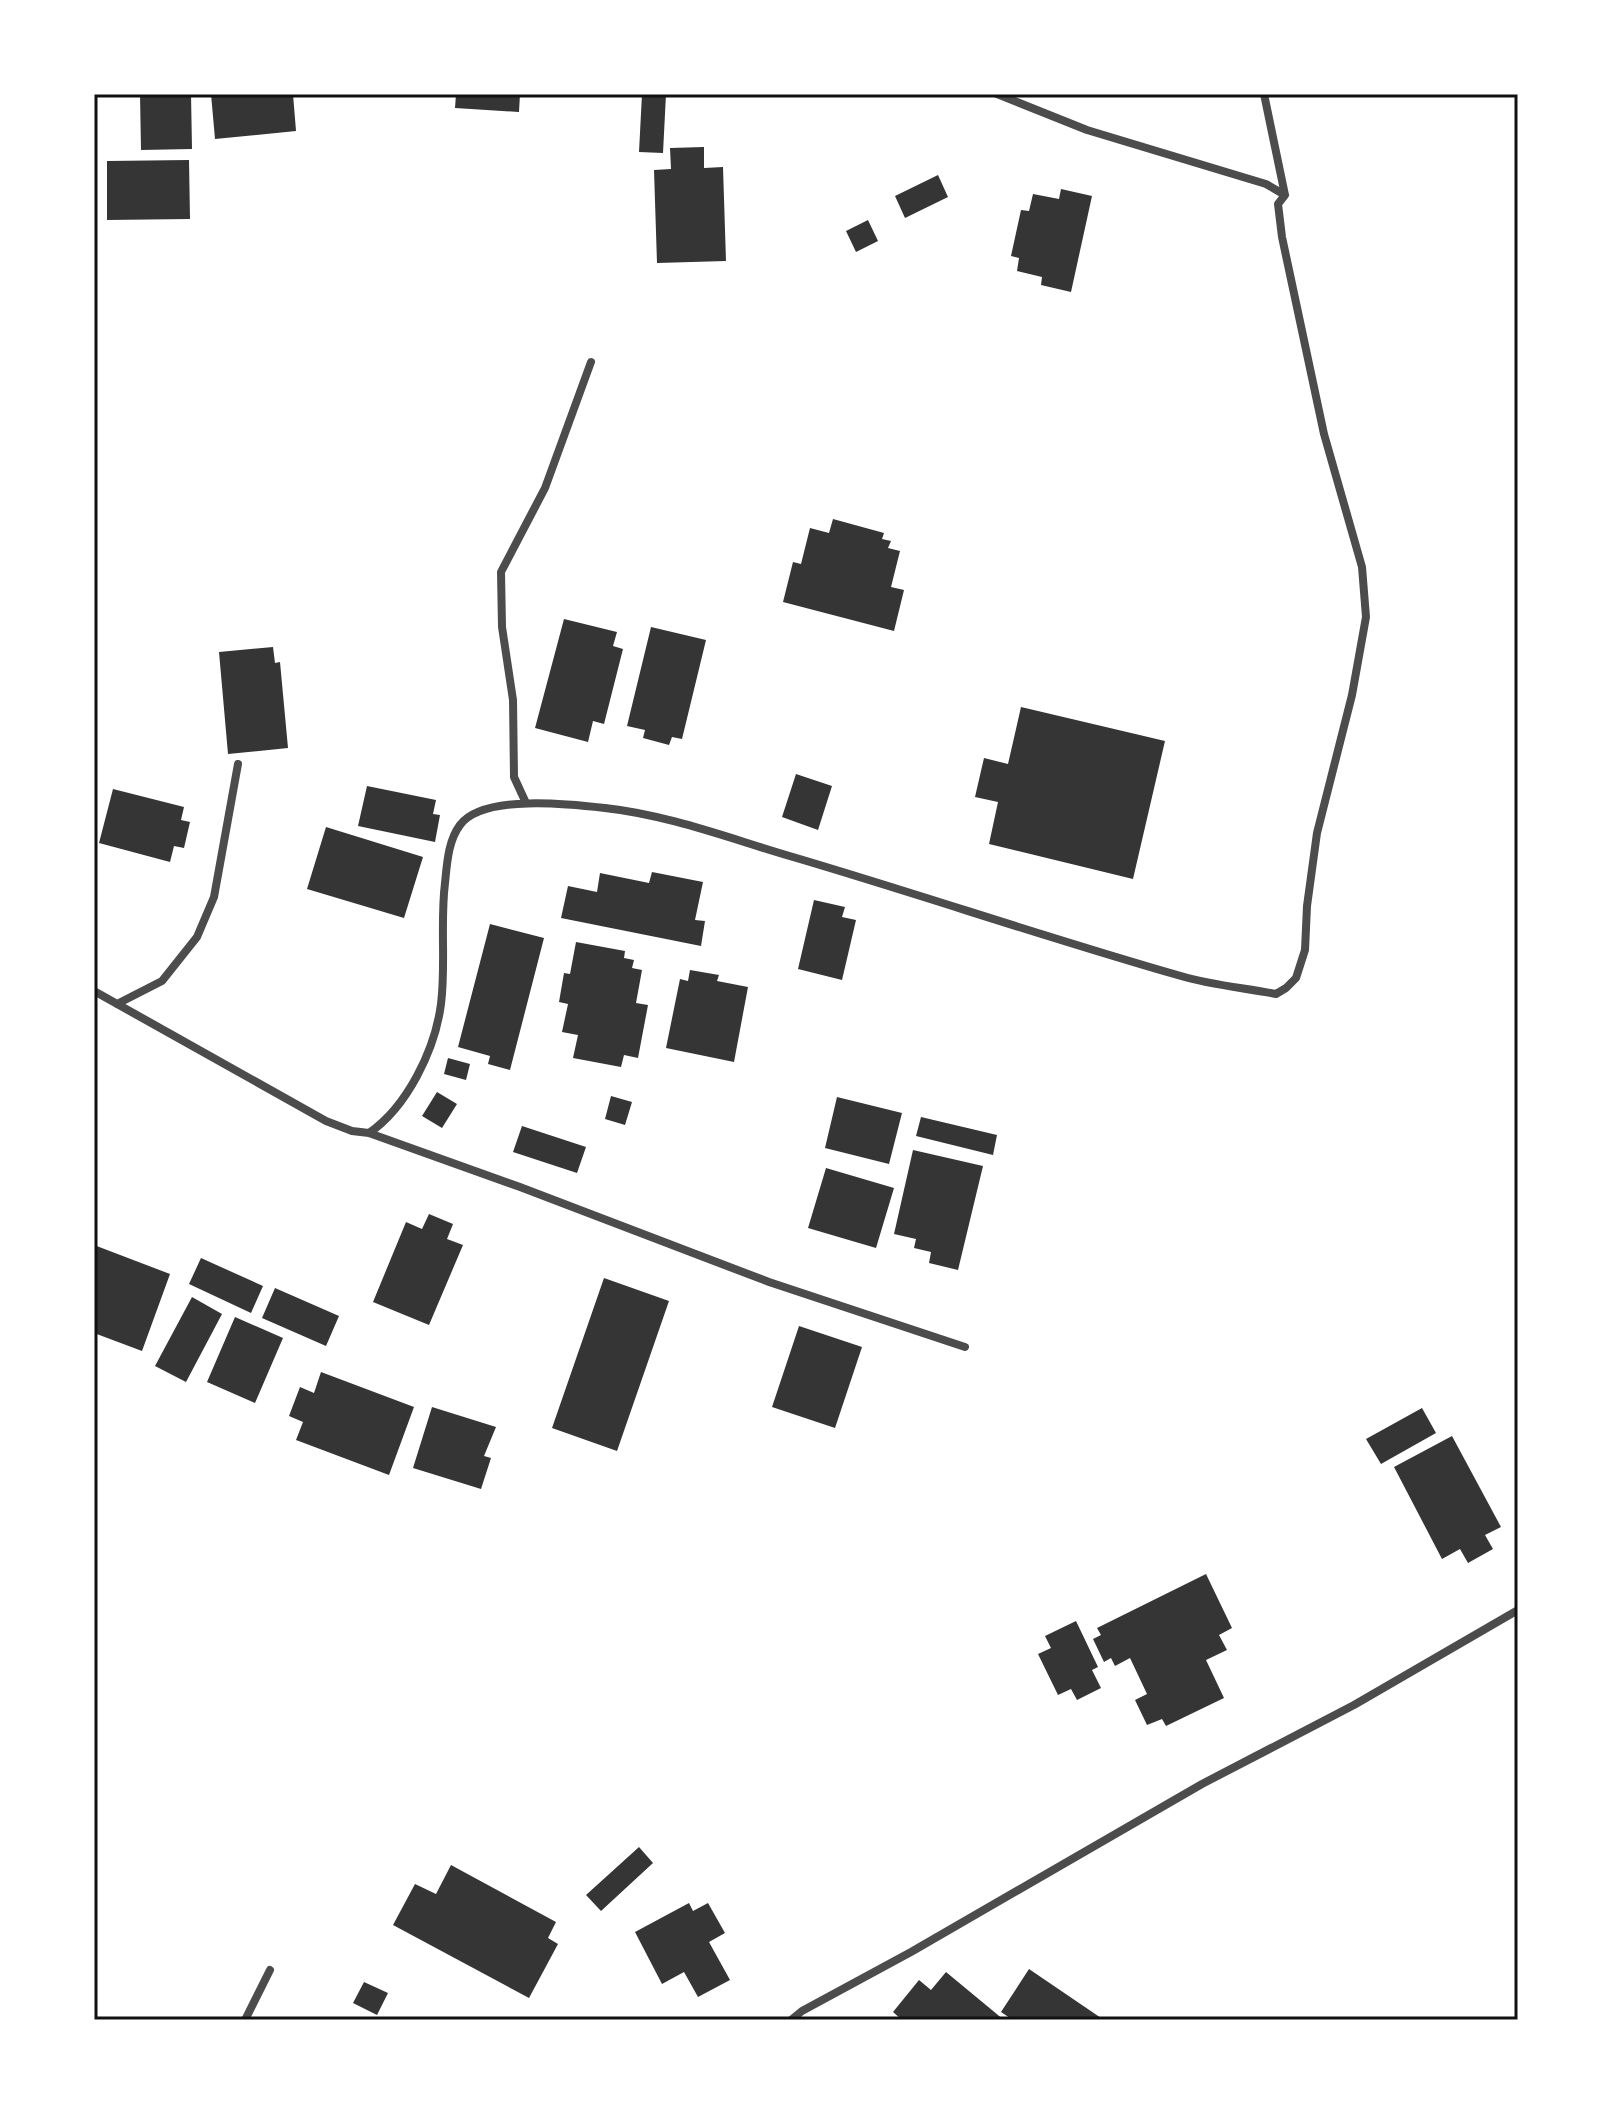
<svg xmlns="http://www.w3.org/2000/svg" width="1612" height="2114" viewBox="0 0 1612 2114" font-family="'DM Sans',sans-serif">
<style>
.building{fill:#353535}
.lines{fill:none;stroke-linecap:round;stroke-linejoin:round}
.minor{stroke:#4c4c4c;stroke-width:8}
.neatline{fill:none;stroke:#111;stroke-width:3}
</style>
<rect width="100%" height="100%" fill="#fff"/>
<path class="building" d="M140 94H191L192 149 141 150Z
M211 94H293L296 131 215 139Z
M456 94H520L519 112 455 108Z
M642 94H666L663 153 639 152Z
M704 147V168L723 167 726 261 657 263 654 170 671 169 670 148Z
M189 160 190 219 107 220V161Z
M938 175 948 197 905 218 895 196Z
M1061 189 1092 196 1071 292 1041 285 1042 277 1017 271 1019 258 1011 256 1021 210 1029 211 1033 194 1059 199Z
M868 220 878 241 856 252 846 231Z
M833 519 884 533 882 539 891 541 888 548 900 551 891 587 904 590 894 631 783 602 793 562 801 564 810 528 829 533Z
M564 619 617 632 613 646 623 649 604 724 593 721 588 742 535 728Z
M651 627 706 640 682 739 672 737 669 745 643 738 645 730 627 726Z
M273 647 275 663 280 662 288 748 228 754 219 652Z
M1021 707 1165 741 1133 879 989 844 998 802 975 797 984 758 1008 764Z
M796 774 832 786 818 830 782 817Z
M367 786 436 800 433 814 440 815 435 842 358 826Z
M113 789 184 807 181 820 190 822 184 848 174 846 170 862 99 843Z
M326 827 423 857 404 918 307 889Z
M652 872 703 882 695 920 705 921 701 946 561 918 568 886 597 892 600 873 649 883Z
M814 900 845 907 842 917 856 920 842 980 798 969Z
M490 924 544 938 510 1070 488 1064 490 1056 458 1047Z
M576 942 625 951 624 958 634 960 632 968 642 970 636 1003 648 1005 638 1058 624 1055 621 1067 573 1058 578 1035 562 1032 568 1004 559 1002 564 973 570 974Z
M690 970 719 975 717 981 748 987 734 1062 666 1048 680 979 688 981Z
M448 1058 470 1064 466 1080 444 1074Z
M437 1092 457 1104 442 1128 422 1116Z
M611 1096 632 1102 625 1125 605 1119Z
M837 1097 902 1113 889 1164 825 1148Z
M921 1117 997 1135 993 1155 916 1136Z
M522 1126 586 1147 577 1173 513 1152Z
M913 1150 983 1166 958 1270 929 1263 931 1252 914 1248 916 1239 894 1234Z
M826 1168 894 1188 876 1248 808 1228Z
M429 1214 453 1224 447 1239 463 1245 429 1325 373 1302 406 1222 422 1229Z
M94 1245 170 1274 142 1351 94 1333Z
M201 1258 263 1286 251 1313 189 1284Z
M604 1278 669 1301 617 1451 552 1428Z
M275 1288 339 1316 326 1346 262 1318Z
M192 1297 222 1314 186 1382 155 1366Z
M235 1317 283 1338 255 1403 207 1382Z
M799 1326 862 1347 835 1428 772 1407Z
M321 1372 414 1407 389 1475 296 1440 303 1422 289 1416 300 1387 314 1393Z
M432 1407 496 1427 484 1456 491 1458 481 1489 413 1468Z
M1422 1408 1436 1433 1381 1464 1366 1439Z
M1452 1436 1501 1527 1485 1535 1493 1549 1468 1563 1460 1549 1442 1559 1394 1467Z
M1206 1574 1232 1628 1219 1635 1227 1650 1206 1660 1224 1698 1166 1726 1162 1719 1147 1725 1135 1700 1147 1694 1130 1658 1115 1666 1111 1658 1104 1662 1093 1639 1101 1635 1097 1628Z
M1076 1621 1098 1667 1092 1670 1101 1688 1077 1700 1071 1689 1058 1695 1038 1654 1051 1648 1045 1636Z
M639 1847 653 1863 601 1911 586 1895Z
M451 1865 556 1922 548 1938 558 1944 529 1998 393 1925 415 1884 436 1894Z
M689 1903 693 1911 708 1903 725 1933 709 1942 730 1980 698 1997 684 1972 662 1984 635 1932Z
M1029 1969 1104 2020H1013L1001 2012Z
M946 1972 1004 2020H902L893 2012 919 1980 931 1990Z
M364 1982 388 1993 377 2015 353 2003Z"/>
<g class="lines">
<path class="minor" d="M997 94 1087 130 1266 184 1285 195
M526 803 514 777 513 700 502 627 501 572 545 488 591 362
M94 991 326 1121 352 1131 369 1133 520 1187 769 1282 965 1347
M117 1004 162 981 197 937 214 897 238 764
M369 1133C407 1107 435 1050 441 1004 446 964 440 923 445 883 447 864 448 841 460 825 483 794 570 804 605 808 669 815 731 839 793 857 922 895 1051 939 1181 976 1211 985 1245 988 1276 994L1286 988 1296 978 1305 950 1307 906 1317 833 1352 695 1366 617 1362 567 1324 434 1282 237 1278 204 1285 195 1264 94
M245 2020 270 1970
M791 2020 802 2011 911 1952 1202 1784 1354 1705 1518 1610"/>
</g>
<rect width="1612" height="2114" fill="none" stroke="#ffffff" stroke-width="192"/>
<rect x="96" y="96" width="1420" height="1922" class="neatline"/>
</svg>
